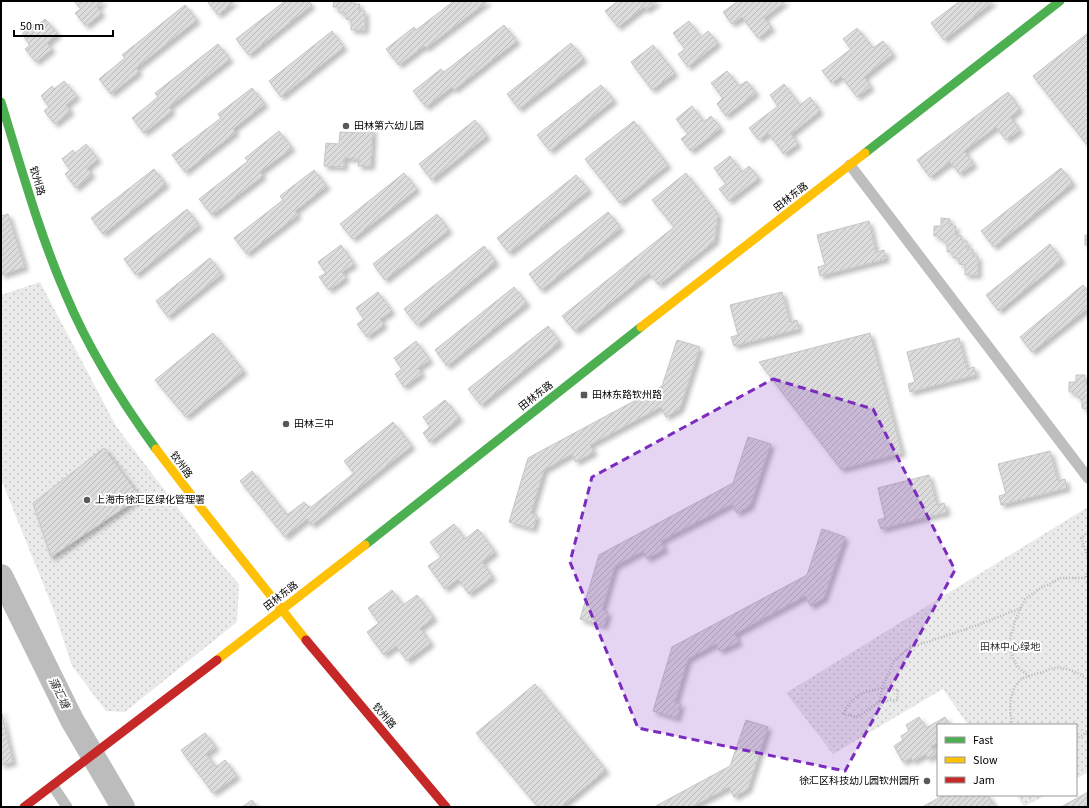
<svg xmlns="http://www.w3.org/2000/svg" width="1089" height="808" viewBox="0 0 1089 808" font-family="'Source Sans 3','Noto Sans SC',sans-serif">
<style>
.green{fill:url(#green-dots)}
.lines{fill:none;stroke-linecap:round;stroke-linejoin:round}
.river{stroke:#bcbcbc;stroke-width:24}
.building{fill:url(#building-hatch);stroke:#c5c5c5;filter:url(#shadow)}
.path{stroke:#b8b8b8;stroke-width:2.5;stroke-dasharray:1 2;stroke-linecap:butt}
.street{stroke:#bebebe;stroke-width:11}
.fast{stroke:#4caf50;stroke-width:9}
.slow{stroke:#ffc107;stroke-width:9}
.jam{stroke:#c62828;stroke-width:9}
.marked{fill:#7b2cbf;fill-opacity:0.2;stroke:#7b2cbf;stroke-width:3;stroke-dasharray:8 5;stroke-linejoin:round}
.poi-dot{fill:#595959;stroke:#fff;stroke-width:1.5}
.labels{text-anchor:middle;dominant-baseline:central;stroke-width:4;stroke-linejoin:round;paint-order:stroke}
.poi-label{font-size:10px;fill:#000;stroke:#fff;text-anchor:start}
.street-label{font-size:10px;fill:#000;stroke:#fff}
.park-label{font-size:10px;fill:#2f2f2f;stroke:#fff}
.water-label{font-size:11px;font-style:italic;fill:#404040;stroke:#fff}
</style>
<defs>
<pattern id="green-dots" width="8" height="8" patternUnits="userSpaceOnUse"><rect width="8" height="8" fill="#eaeaea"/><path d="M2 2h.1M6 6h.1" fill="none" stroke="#c7c7c7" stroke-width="1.8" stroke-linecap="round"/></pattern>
<pattern id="building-hatch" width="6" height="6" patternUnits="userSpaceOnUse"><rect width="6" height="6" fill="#dcdcdc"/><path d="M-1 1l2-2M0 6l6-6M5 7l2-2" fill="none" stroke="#bbb"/></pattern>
<filter id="shadow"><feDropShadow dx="3.5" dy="3.5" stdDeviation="2" flood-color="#0004"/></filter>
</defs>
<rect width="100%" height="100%" fill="#fff"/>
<path class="green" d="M40 282 116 426 216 558 239 584 237 622 125 712 106 711 72 666 54 611 1 479V295Z
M1088 507V772L1076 779V725H968L943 689 833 754 786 693Z
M1016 795H1046L1024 807Z"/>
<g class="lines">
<path class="river" d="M1 576 72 720 123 807"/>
</g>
<path class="building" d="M74 1H104L97 7 102 13 86 26 75 13 81 9Z
M207 1H235L218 15Z
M285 1H308L312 5 249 55 236 39Z
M334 1H354V4H360L359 11H365V30H351V20L346 19V13H339V7H333Z
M454 1H488L426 48 424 46 399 65 386 49 414 27 416 30Z
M618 1H658L646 10 644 7 618 27 605 11Z
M738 1H786L764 18 772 28 758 38 742 17 732 24 723 12Z
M960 1H994L944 40 931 23Z
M185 5 197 20 136 68 139 72 111 94 99 79 125 58 122 55Z
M45 19 58 34 47 43 52 49 36 62 25 49 30 45 22 34 33 24 35 27Z
M689 21 701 37 708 31 718 43 688 67 678 54 685 49 673 33Z
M504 25 517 41 454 90 452 87 426 107 413 91 441 69 444 72Z
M857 28 873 48 883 41 893 54 864 77 871 87 857 97 841 76 832 83 822 71 851 49 843 39Z
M332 31 344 47 281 97 269 81Z
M1088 33V146L1033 76Z
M571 43 584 59 519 109 507 94Z
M218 44 230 59 169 107 172 111 144 133 132 118 158 97 155 93Z
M653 45 675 73 652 90 631 62Z
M727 71 739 86 747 81 756 93 726 116 717 104 723 98 711 83Z
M64 81 77 96 66 105 71 111 55 124 44 111 49 107 41 96 52 86 54 89Z
M784 84 800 105 810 97 820 111 791 134 798 144 784 154 768 133 759 140 749 128 778 106 770 95Z
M601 85 614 100 550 151 537 135Z
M252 88 265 104 233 129 236 132 185 172 172 155 221 118 218 114Z
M1008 92 1020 109 1010 117 1020 130 1006 140 996 127 964 151 974 164 960 174 950 162 930 177 917 160Z
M692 106 704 122 711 116 721 128 691 151 681 139 688 134 676 119Z
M475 120 487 136 432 180 419 164Z
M634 121 668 165 620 203 585 159Z
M362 128 373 129 371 166H358L359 159 344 158V167L324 166 326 143 339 144 340 132 362 133Z
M279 131 292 148 260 172 263 176 212 215 199 199 248 161 245 158Z
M86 144 98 159 87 168 92 174 76 188 65 174 70 170 62 159 73 150 75 153Z
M730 156 742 172 749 166 759 178 729 201 719 189 726 184 714 168Z
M1061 168 1073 183 994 247 981 231Z
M154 169 166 184 103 234 91 218Z
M314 170 327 186 295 211 298 215 247 254 234 238 283 200 280 196Z
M404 173 417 189 353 239 340 224Z
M686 173 718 214 715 241 659 285 649 273 575 331 562 316 674 227 652 200Z
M576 175 589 190 509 253 497 238Z
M187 209 199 225 136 275 124 259Z
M608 212 621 228 541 290 529 274Z
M8 214 25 267 1 275V216Z
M437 214 449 230 385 280 373 264Z
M941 218 950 219V226H956L955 235 962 236V241H967V249H973V256H978V275H965V265L959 264V258H953V252H947V244L937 236H934V226H941Z
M869 221 876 252 884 250 886 259 820 276 818 267 825 265 817 235Z
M1085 235H1088V245H1085Z
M1050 244 1062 260 999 311 986 295Z
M341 245 354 264 342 272 346 278 329 290 319 277 326 273 318 262Z
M484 246 496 262 417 325 404 309Z
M210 258 222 274 168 317 156 301Z
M1083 285 1088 291V308L1032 352 1020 337Z
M514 287 527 303 447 366 435 350Z
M378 292 392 311 380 319 384 325 367 337 357 324 364 319 356 308Z
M782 292 790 322 797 320 799 329 734 346 731 337 738 335 730 305Z
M548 326 560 342 481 405 468 389Z
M213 333 244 371 186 417 155 380Z
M870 333 902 453 841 469 759 362Z
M959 338 967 369 974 367 976 375 910 392 908 384 915 382 907 352Z
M677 340 700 347 680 409 666 417 661 407 590 445 594 452 576 462 572 454 544 470 531 513 537 515 533 529 509 522 528 458 662 386Z
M416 341 430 360 418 368 422 374 404 387 395 374 402 369 394 358Z
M1076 375H1085V383H1088V415V409L1082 408V401L1080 398 1072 392H1069V382H1076Z
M445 400 460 418 430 442 423 433 430 427 423 417Z
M393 422 412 446 312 525 307 519 285 537 240 481 252 471 287 515 304 502 310 508 354 473 344 461Z
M748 437 771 444 750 506 737 513 732 504 661 541 665 549 647 559 643 551 615 566 602 610 608 612 604 626 580 619 599 555 733 483Z
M104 448 140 497 51 557 33 503Z
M1050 451 1058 481 1065 479 1067 488 1001 505 999 496 1006 494 998 464Z
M929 475 937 505 944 503 947 512 881 529 878 520 885 518 878 488Z
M454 524 465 539 478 529 495 552 482 562 493 577 469 594 458 579 445 589 428 566 441 557 430 542Z
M822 529 845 537 824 598 811 606 805 596 735 634 739 642 720 651 716 644 688 659 675 703 681 704 677 718 653 711 672 647 807 575Z
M392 590 403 605 417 595 434 618 420 628 431 643 407 661 396 646 384 655 367 632 379 623 368 608Z
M535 684 606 770 561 807H538L476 733Z
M1 710 13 762 1 765Z
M919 717 926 728 945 717 950 725H938V742L931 746 936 754 928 759 926 754 913 761 911 758 903 762 894 746 903 740 901 736 909 731 906 725Z
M746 720 768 727 748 789 734 797 729 787 692 807H654L730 766Z
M205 733 216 747 206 754 216 767 225 760 237 776 213 793 181 750Z
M1088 792V807H1061Z
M944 795H988L995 807H922Z
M252 800 257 807H242Z"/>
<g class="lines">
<path class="path" d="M1088 532 1081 538 1088 557
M1086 577 1088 569
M1029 676 1017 667 1008 646 1015 621 1025 599 1039 589 1061 578H1088
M880 701 882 688 898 690 897 700 880 701 858 717 843 714C852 695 863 692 882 688L894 661 909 648 975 626 1021 608
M1013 725C1008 712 1009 688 1022 679 1027 676 1033 675 1039 673 1044 672 1049 669 1054 668 1065 666 1079 673 1088 680
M1076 739 1083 735 1088 730"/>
<path class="street" d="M850 165 1088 478
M53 786 67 807"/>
<path class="fast" d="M1 102C21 167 39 233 66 295 89 350 121 401 156 449
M865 153 1060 1
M365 545 641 327"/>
<path class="slow" d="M641 327 865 153
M156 449 205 513 306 640
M217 660 365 545"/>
<path class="jam" d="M306 640 446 807
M24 807 217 660"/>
</g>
<path class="marked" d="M773 379 873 409 955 570 845 771 638 728 570 562 592 477Z"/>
<g class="poi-dot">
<circle cx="346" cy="126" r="4"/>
<rect x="580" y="391" width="8" height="8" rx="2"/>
<circle cx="286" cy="424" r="4"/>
<circle cx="87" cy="500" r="4"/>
<circle cx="927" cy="781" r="4"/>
</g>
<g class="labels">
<g class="poi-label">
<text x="354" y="126">田林第六幼儿园</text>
<text x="592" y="395">田林东路钦州路</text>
<text x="294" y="424">田林三中</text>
<text x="95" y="500">上海市徐汇区绿化管理署</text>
<text x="919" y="781" text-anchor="end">徐汇区科技幼儿园钦州园所</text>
</g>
<g class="street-label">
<text transform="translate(37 181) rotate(73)">钦州路</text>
<text transform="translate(791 197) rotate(-38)">田林东路</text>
<text transform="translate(536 396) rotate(-38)">田林东路</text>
<text transform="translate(181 465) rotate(54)">钦州路</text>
<text transform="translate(281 596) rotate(-38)">田林东路</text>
<text transform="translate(384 716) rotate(50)">钦州路</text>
</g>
<g class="park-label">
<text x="1010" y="647">田林中心绿地</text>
</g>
<g class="water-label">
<text transform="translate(59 693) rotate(64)">蒲汇塘</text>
</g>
</g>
<rect width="1089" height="808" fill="none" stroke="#000000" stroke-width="4"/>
<rect x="937" y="724" width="140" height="72" fill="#ffffff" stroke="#999999"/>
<rect x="945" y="737" width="20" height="6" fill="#4caf50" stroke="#999999"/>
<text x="973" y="744" font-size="12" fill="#000000">Fast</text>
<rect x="945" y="757" width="20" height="6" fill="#ffc107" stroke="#999999"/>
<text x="973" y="764" font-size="12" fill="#000000">Slow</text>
<rect x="945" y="777" width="20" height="6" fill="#c62828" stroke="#999999"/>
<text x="973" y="784" font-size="12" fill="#000000">Jam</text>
<path d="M14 30v6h99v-6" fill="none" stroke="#000000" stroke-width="2"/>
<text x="20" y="30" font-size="12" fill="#000000" stroke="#ffffff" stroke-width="3" paint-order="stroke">50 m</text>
</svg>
